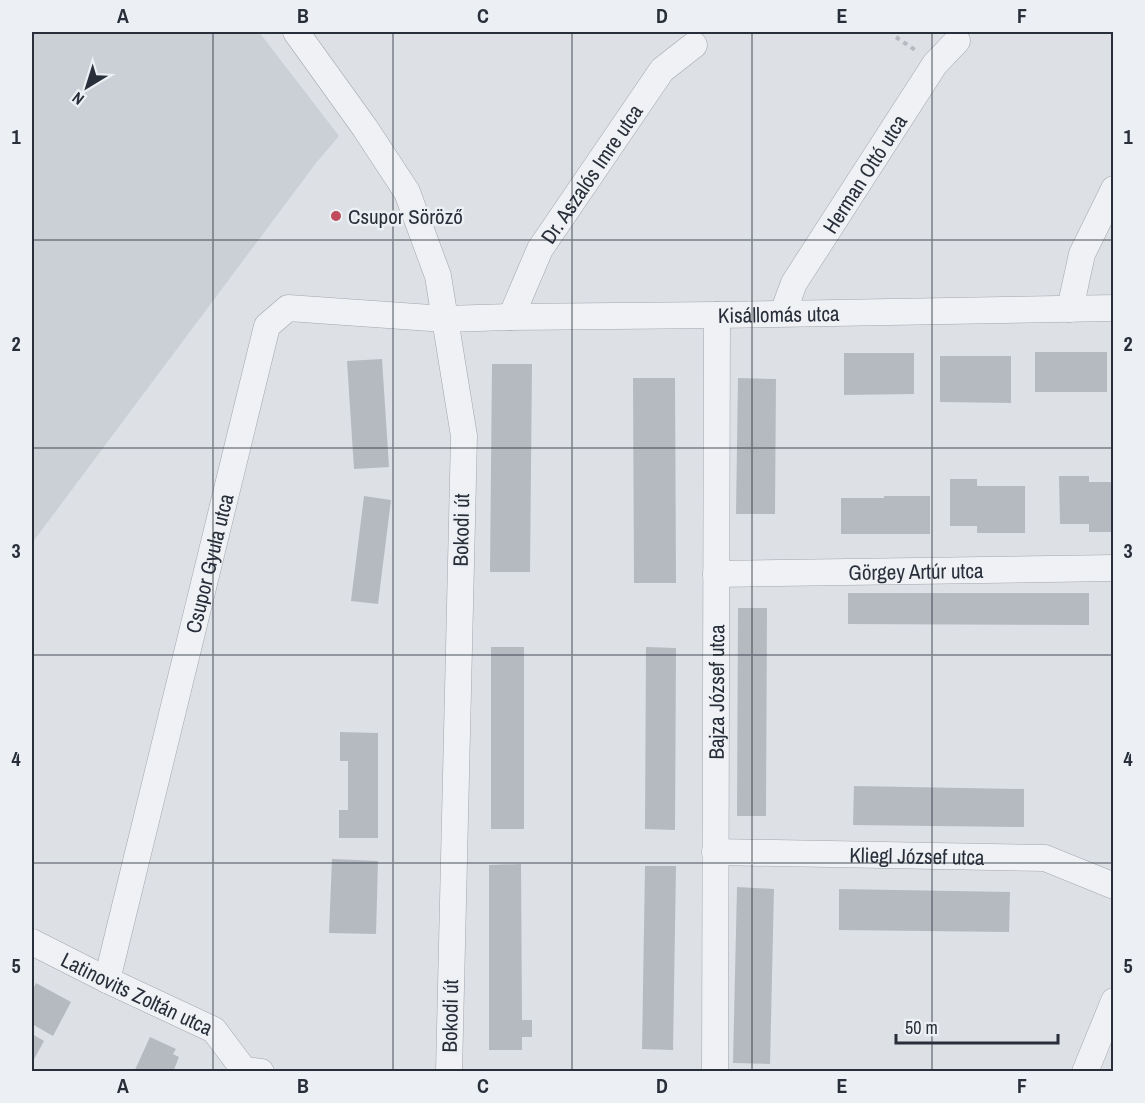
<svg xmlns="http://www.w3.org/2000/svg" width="1145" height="1103" viewBox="0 0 1145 1103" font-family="'Archivo Narrow',sans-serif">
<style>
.built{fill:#cbcfd6}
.building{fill:#b5bac1}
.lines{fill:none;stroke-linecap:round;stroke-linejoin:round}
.minor-casing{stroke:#a3a7ae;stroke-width:27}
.path{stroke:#b7bbc0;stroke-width:4;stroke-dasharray:4.5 4.5;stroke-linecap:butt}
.minor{stroke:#eff1f4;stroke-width:26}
.grid{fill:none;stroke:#282f3a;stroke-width:1.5;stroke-opacity:0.55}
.poi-dot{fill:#bf4d5e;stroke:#eceff3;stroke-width:2}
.labels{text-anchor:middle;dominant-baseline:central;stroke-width:5;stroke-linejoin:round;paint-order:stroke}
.street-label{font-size:21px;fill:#282f3a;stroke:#eceff3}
.poi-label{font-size:21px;fill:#282f3a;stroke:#eceff3;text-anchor:start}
.neatline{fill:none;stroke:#282f3a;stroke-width:2}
.grid-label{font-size:20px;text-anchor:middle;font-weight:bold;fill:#282f3a}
</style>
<rect width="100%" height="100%" fill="#dde0e5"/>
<path class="built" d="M32 32H259L339 136 316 163 32 543Z"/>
<path class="building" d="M1035 352H1107V392H1035Z
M844 353H914V394L844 395Z
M940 356H1011V403L940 402Z
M382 359 389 467 354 469 347 361Z
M492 364H532L530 572H490Z
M633 378H675L676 583H634Z
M738 378 776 379 775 514H736Z
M1059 476H1089V482H1114V532H1089V524H1060Z
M950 479H977V486H1025V533H977V526H950Z
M364 496 391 500 378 604 351 601Z
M884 496H930V534H841V498H884Z
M848 593H1089V625L848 624Z
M738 608H767L766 816H737Z
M491 647H524V829H491Z
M646 647 676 648 675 830 645 829Z
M340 732 378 733V838H339V810H348V761H340Z
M854 786 1024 789V827L853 825Z
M332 859 378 861 376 934 329 933Z
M521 864 522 1020H532V1037H522V1050H489V865Z
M645 866H676L673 1050 642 1049Z
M737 887 774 889 770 1064 733 1063Z
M839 889 1010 892 1009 932 839 930Z
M36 983 71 1002 53 1036 32 1024V991Z
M32 1034 44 1041 32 1063Z
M150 1037 176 1049 173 1054 179 1057 173 1072H134Z"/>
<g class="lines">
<g class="minor-casing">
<g id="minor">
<path d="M296 32 365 128 407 192 438 276 464 436 449 1072"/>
<path d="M1070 309 1082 254 1114 189"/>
<path id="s1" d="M783 313 794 283 935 64 957 41"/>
<path id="s2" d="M511 317 540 249 662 70 694 45"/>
<path id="s3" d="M716 574 1114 568"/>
<path id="s4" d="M715 852 1045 858 1114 886"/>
<path id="s5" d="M32 942 107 980 214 1030 244 1070 261 1072"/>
<path id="s6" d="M107 980 267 326 288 308 445 319 511 317 717 315 1114 308"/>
<path id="s7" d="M715 1072 717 315"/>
<path d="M1085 1072 1114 1001"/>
</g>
</g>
<path class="path" d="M896 37 918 52"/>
<use href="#minor" class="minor"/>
</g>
<path class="grid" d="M213 32V1072M393 32V1072M572 32V1072M752 32V1072M932 32V1072M32 240H1114M32 448H1114M32 655H1114M32 863H1114"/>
<circle class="poi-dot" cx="336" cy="216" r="6"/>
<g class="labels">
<g class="street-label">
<text stroke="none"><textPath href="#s2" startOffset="165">Dr. Aszalós Imre utca</textPath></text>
<text stroke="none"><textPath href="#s1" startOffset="162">Herman Ottó utca</textPath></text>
<text stroke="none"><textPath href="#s6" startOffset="1192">Kisállomás utca</textPath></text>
<text transform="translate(461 530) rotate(-89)">Bokodi út</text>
<text stroke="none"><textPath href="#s6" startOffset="429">Csupor Gyula utca</textPath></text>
<text stroke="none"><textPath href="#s3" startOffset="200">Görgey Artúr utca</textPath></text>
<text stroke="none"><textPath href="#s7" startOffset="380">Bajza József utca</textPath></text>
<text stroke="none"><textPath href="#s4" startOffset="202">Kliegl József utca</textPath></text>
<text stroke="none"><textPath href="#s5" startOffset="117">Latinovits Zoltán utca</textPath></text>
<text transform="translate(450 1016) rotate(-89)">Bokodi út</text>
</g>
<g class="poi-label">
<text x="348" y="216">Csupor Söröző</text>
</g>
</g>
<rect width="1145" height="1103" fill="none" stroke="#eceff3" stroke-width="66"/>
<g transform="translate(87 87) rotate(218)" stroke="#eceff3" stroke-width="4.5" paint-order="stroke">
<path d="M0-4.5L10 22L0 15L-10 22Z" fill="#282f3a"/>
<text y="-9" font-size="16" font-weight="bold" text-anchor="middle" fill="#282f3a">N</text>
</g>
<path d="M896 1034v9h162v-9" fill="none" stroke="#282f3a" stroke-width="3"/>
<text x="905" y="1034" font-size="18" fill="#282f3a" stroke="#eceff3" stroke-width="4.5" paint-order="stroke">50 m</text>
<rect x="33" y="33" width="1079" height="1037" class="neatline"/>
<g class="grid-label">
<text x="123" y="23">A</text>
<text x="303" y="23">B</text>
<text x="483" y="23">C</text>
<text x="662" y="23">D</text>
<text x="842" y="23">E</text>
<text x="1022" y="23">F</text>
<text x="16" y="144">1</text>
<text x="1128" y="144">1</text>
<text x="16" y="351">2</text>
<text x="1128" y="351">2</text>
<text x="16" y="558">3</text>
<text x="1128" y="558">3</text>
<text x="16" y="766">4</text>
<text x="1128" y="766">4</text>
<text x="16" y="973">5</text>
<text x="1128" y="973">5</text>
<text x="123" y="1093">A</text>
<text x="303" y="1093">B</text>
<text x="483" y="1093">C</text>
<text x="662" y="1093">D</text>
<text x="842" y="1093">E</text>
<text x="1022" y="1093">F</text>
</g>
</svg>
